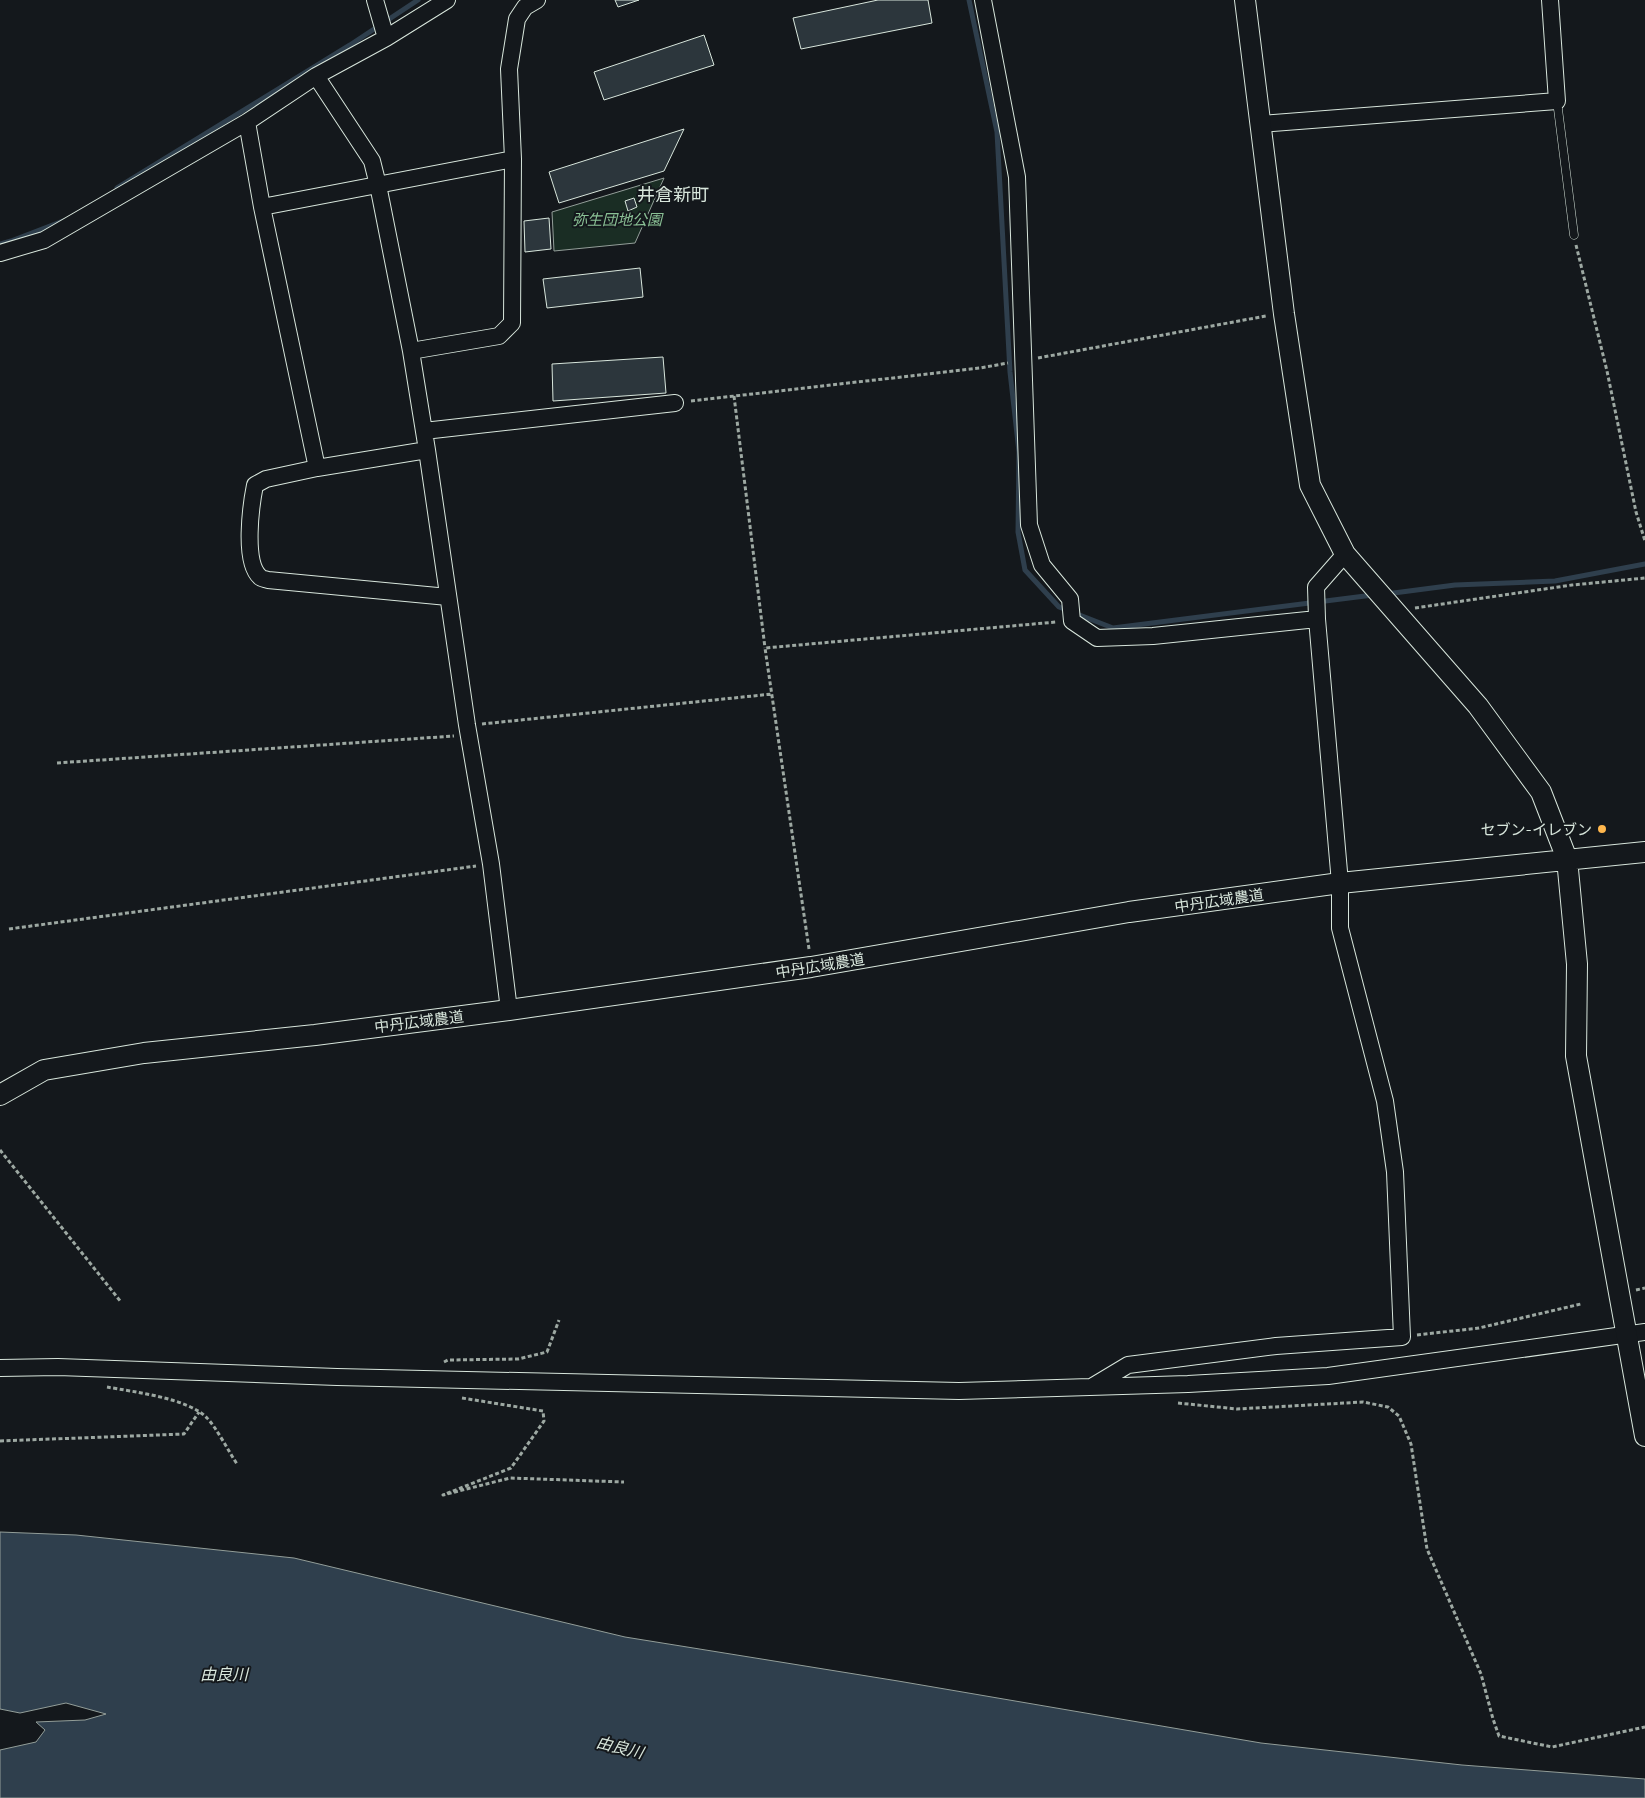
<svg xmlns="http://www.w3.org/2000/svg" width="1645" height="1798" viewBox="0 0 1645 1798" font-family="'PT Serif','Noto Sans JP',serif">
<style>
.green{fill:#1a2d24;stroke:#939e99}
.water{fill:#2f3f4d;stroke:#939e99}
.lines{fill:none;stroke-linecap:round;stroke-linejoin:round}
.stream{stroke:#2f3f4d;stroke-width:5}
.building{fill:#2c363c;stroke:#d8e6dc}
.service-casing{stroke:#d8e6dc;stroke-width:9}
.minor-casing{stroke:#d8e6dc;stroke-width:18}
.tertiary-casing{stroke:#d8e6dc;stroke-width:22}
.path{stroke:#9da8a2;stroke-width:3;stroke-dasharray:4 2.5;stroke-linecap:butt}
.service{stroke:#14181c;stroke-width:8}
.minor{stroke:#14181c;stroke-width:16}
.tertiary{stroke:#14181c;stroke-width:20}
.poi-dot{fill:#ffb74d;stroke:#14181c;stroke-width:2}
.labels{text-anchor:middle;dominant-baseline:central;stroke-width:4;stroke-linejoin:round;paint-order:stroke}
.park-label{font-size:15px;font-style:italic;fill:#8ac095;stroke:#14181c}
.poi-label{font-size:15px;fill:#d8e6dc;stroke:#14181c;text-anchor:end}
.street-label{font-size:15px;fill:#d8e6dc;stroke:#14181c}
.water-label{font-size:16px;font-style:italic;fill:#d8e6dc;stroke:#14181c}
.quarter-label{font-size:18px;fill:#d8e6dc;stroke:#14181c}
</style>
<rect width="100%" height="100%" fill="#14181c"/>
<path class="green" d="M664 178 635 243 554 251 552 212Z"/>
<path class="water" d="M0 1532 76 1535 294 1558 625 1637 898 1681 1261 1743 1462 1765 1645 1779V1798H0V1750L36 1742 45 1730 36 1722 85 1720 106 1714 66 1703 20 1713 0 1709Z"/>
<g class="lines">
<path class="stream" d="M969 0 997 132 1010 372 1019 452 1018 532 1025 570 1059 607 1113 628 1373 595
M117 188 350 45 418 0
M0 244 11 241 63 221
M1386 594 1455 585 1555 581 1645 564"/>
</g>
<path class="building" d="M615 0H639L618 7Z
M878 0H928L932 23 801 49 793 18Z
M704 35 714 65 604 100 594 72Z
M684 129 664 171 559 203 549 172Z
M634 198 637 207 628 211 625 201Z
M549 218 551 249 525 252 524 221Z
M640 268 643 297 547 308 543 279Z
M663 357 666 393 553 401 552 364Z"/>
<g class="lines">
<g class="service-casing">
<path id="service" d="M1557 101 1574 235"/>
</g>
<g class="minor-casing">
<path id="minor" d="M375 0 386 38
M983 0 1017 177 1029 525 1042 565 1070 599 1072 621 1097 638 1153 636 1317 619
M316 76 372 161 378 185 411 351 427 450 467 725 491 864 509 1010
M247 122 262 207 317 468
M1261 124 1557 101 1550 0
M262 207 513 159
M0 253 44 240 247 122 316 76 386 38 447 0
M411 351 499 336 512 323 513 159 509 69 517 19 525 7 537 0
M424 431 675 403
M427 450 317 468 266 479 255 485C251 505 243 562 260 577 262 579 265 579 268 580L448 597
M0 1368 58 1367 337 1377 959 1391 1188 1384 1328 1376 1645 1332
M1093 1386 1128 1365 1276 1346 1402 1337 1395 1172 1385 1101 1340 928V883L1317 619 1316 587 1345 554"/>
</g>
<g class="tertiary-casing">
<path id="tertiary" d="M1245 0 1284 314 1310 485 1345 554 1478 706 1541 792 1567 859 1577 964 1576 1056 1645 1436
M0 1095 44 1070 144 1053 315 1035 509 1010 811 967 1129 912 1340 883 1645 852"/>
</g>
<path class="path" d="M1576 245 1607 371 1636 512 1645 541
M1038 358 1266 316
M734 396 765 648
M691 401 980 368 1008 363
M1415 608 1572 585 1645 578
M482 724 772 694
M57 763 454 736
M9 929 476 866
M809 949 765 648 1056 622
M0 1150 121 1302
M1636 1290 1645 1288
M1417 1335 1479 1328 1581 1304
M444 1362 448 1360 518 1359 547 1352 559 1320
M107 1387C134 1392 188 1398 207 1418 216 1427 229 1452 237 1464
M462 1398 543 1411 544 1421 511 1468 443 1495 510 1478 624 1482
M1178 1403 1237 1409 1363 1402 1388 1407 1399 1416 1411 1444 1427 1549 1481 1674 1493 1719 1499 1736 1552 1747 1645 1727
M0 1441 184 1434 199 1412"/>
<use href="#service" class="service"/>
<use href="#minor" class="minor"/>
<use href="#tertiary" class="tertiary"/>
</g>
<circle class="poi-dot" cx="1602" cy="829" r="5"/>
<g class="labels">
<g class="park-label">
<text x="617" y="219">弥生団地公園</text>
</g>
<g class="poi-label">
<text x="1592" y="829">セブン-イレブン</text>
</g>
<g class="street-label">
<text transform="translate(1219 900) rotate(-8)">中丹広域農道</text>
<text transform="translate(820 965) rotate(-9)">中丹広域農道</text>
<text transform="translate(419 1021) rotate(-7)">中丹広域農道</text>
</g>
<g class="water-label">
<text x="224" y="1674">由良川</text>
<text transform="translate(620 1747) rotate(14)">由良川</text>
</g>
<g class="quarter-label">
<text x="673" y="194">井倉新町</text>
</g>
</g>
</svg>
